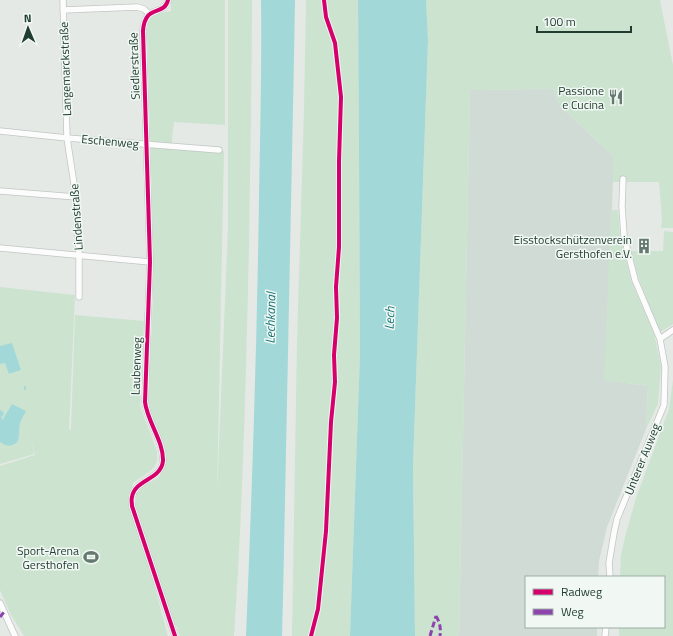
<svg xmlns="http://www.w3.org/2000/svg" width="673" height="636" viewBox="0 0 673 636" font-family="'Titillium Web',sans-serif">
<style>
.built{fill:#d1dbd5}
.green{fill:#cce3d0}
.water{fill:#a3d8d8}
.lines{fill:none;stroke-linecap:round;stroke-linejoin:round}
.stream{stroke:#a3d8d8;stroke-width:2}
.minor-casing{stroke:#c1c6c3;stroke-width:7}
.minor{stroke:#fbfcfb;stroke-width:5.5}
.quiet{stroke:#8e44ad;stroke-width:3;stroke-dasharray:6 3;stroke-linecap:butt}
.cycleway-casing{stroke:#f1f8f4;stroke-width:6}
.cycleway{stroke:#d6006c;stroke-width:4}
.labels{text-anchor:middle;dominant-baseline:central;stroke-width:3;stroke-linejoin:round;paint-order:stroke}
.street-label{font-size:12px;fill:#213d32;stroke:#f1f8f4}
.poi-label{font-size:12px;fill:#213d32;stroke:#f1f8f4;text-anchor:end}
.water-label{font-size:13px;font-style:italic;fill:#19767a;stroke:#f1f8f4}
</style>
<rect width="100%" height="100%" fill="#e4e9e6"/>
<path class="built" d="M553 89 560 106 613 156V182L605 380 648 386 646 429 607 527 599 561 598 577H526V627H597V636H459L470 90Z"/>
<path class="green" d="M171 0H225V125L174 122 171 148 224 151 217 495 228 227V0H252C252 82 250 164 249 246 246 376 243 506 234 636H180L176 625H174L155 572 135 505 137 493 143 487 158 478 165 465 166 459 163 446 149 408 147 396C150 359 153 321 153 283 153 199 149 115 147 31 148 14 157 14 171 11Z
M306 0H358L359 149 360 354 350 636H292L297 342 304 108Z
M426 0H660L673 65V228H661L662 219 659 182H613V156L560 106 553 89 470 90 459 636H415L413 465 428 40Z
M611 210H618L620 236 631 280 654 334 661 365 658 404 646 429 648 386 604 380Z
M664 231 673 232V324L659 333 639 279 631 251H663Z
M0 287 75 295 69 430 71 429 75 315 144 321 140 406 157 451C157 455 158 460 156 464 153 471 139 478 133 483L130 496 168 636H24L10 613 0 590V466L35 455 31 441 34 454 0 464Z
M673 380V636H619V627H664V577H620L621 555 625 537 636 498 669 409Z"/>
<path class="water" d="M261 0H295L294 57 283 599 282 636H246C252 490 257 344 259 198 260 132 262 66 261 0Z
M358 0H426L428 40 413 465 415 636H350L360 354 359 149Z
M12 343 21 370 9 374 5 363 0 364V346Z
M12 404 26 411C24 415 21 419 20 423 18 431 22 443 12 445 7 447 4 444 0 442V410L2 411 4 413 2 417 0 416 2 418V421Z"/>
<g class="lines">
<path class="stream" d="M25 389V387"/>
<g class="minor-casing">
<path id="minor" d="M63 0 67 138 76 197 79 255V297
M168 0C164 17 145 3 143 31L150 262 145 402C147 421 164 442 163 461 161 480 135 479 132 497 131 500 132 503 132 506L175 636
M63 10 137 7 144 9 149 14
M0 131 67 138 219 150
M0 191 76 197
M0 248 150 262
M660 339 673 330
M610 577 609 563 614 533 617 519 664 405 665 367 660 339 635 280 624 236 622 206 623 179
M0 603 15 636
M605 636 606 627"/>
</g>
<use href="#minor" class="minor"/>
<path class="quiet" d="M436 616C440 623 441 628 440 636
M0 617 4 612
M430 636 436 616"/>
<g class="cycleway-casing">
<path id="cycleway" d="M168 0C164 17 145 3 143 31L150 262 145 402C147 421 164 442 163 461 161 480 135 479 132 497 131 500 132 503 132 506L175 636
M311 636 318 609 326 531 331 422 335 382 334 355 337 318 336 287 339 247V161L341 97 335 43 326 17 324 0"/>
</g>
<use href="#cycleway" class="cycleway"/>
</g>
<defs>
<g id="restaurant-bare" transform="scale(1.2)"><path d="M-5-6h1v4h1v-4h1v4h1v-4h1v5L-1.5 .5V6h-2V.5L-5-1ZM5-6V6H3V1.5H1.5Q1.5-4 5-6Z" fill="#657971" stroke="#f1f8f4" stroke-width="2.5" paint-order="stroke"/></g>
<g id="building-bare" transform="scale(1.2)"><path d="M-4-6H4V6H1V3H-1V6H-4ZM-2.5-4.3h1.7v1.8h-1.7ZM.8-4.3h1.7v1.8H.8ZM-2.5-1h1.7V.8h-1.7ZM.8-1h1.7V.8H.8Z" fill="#657971" stroke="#f1f8f4" stroke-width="2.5" paint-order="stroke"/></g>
<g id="stadium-bare" transform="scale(1.2)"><path d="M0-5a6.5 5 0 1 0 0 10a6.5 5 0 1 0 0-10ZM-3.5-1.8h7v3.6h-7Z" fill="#657971" stroke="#f1f8f4" stroke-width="2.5" paint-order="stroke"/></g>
</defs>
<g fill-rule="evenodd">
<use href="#restaurant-bare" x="616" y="97"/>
<use href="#building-bare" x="644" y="246"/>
<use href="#stadium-bare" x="91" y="557"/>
</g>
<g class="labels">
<g class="street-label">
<text transform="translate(134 66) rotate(-92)">Siedlerstraße</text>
<text transform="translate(65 69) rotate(-92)">Langemarckstraße</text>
<text transform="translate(110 141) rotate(5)">Eschenweg</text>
<text transform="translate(76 217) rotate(-94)">Lindenstraße</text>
<text transform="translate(136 366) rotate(-88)">Laubenweg</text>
<text transform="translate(642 459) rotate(-68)">Unterer Auweg</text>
</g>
<g class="poi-label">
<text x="604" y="90">Passione<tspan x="604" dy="14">e Cucina</tspan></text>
<text x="632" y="239">Eisstockschützenverein<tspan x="632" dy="14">Gersthofen e.V.</tspan></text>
<text x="79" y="550">Sport-Arena<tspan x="79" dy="14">Gersthofen</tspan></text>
</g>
<g class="water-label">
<text transform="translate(270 318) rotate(-89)">Lechkanal</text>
<text transform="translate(389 318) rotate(-87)">Lech</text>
</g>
</g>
<rect x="525" y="576" width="140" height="52" fill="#f1f8f4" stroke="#9eada6"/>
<rect x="533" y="589" width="20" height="6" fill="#d6006c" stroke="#9eada6"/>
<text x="561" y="596" font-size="12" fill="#213d32">Radweg</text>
<rect x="533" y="609" width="20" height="6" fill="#8e44ad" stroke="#9eada6"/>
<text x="561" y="616" font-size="12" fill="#213d32">Weg</text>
<g transform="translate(28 28) rotate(358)" stroke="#f1f8f4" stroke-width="3" paint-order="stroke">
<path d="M0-3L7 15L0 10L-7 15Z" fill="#213d32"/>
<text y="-6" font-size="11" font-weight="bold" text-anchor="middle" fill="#213d32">N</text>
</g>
<path d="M537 26v6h94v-6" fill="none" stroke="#213d32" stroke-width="2"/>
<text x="543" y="26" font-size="12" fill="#213d32" stroke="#f1f8f4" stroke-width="3" paint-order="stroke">100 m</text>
</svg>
